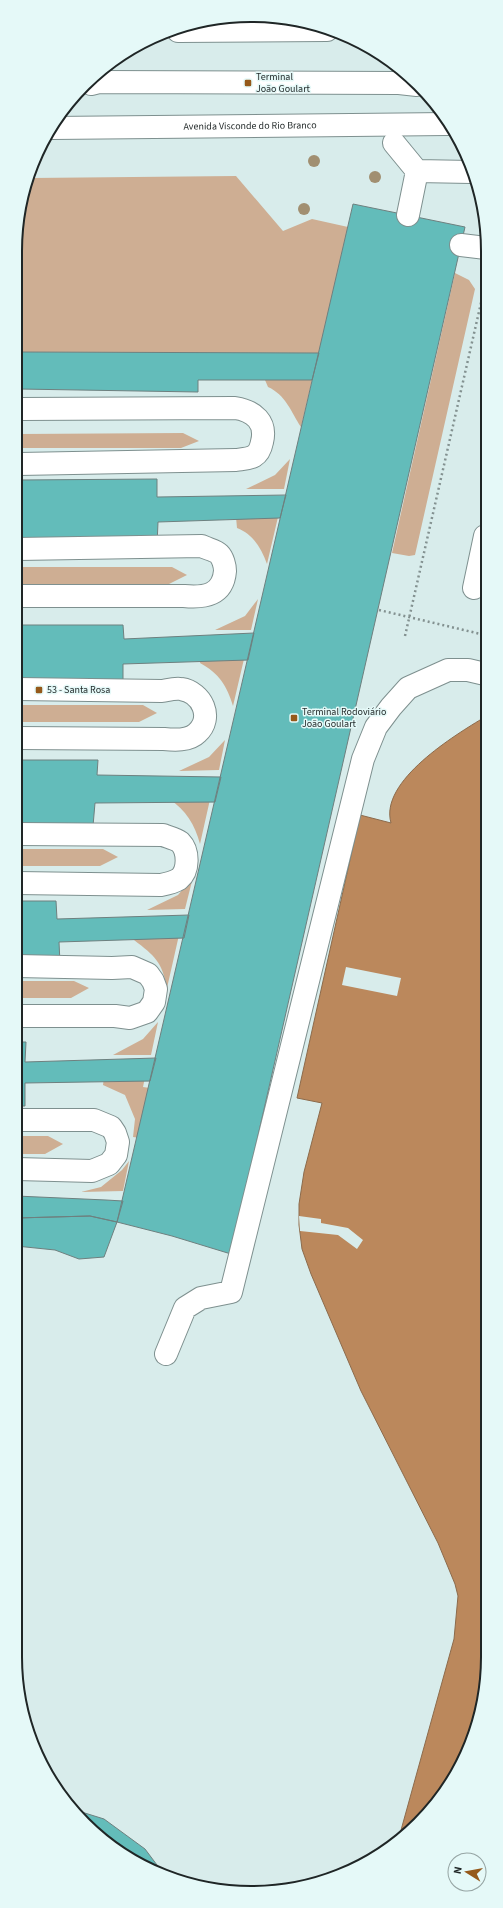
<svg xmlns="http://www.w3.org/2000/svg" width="503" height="1908" viewBox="0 0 503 1908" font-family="'Source Sans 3',sans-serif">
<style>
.green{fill:#ceae93}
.water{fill:#bb885c;stroke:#8c6b4c}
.pier{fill:#d8eceb}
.building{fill:#63bcba;stroke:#6e807f}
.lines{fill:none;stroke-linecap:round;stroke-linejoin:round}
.minor-casing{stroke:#7e908f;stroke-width:24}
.major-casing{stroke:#7e908f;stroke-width:24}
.path{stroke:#839190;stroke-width:2.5;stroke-dasharray:2 3;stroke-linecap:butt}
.minor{stroke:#fff;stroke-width:22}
.major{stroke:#fff;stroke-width:22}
.tree{fill:#a18f71}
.poi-dot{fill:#95591a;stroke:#e5f9f8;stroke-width:1.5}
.labels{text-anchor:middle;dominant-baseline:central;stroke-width:3;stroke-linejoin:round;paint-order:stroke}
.poi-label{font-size:10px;fill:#1f2626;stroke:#e5f9f8;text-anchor:start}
.street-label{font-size:10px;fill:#1f2626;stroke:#e5f9f8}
.rim{fill:none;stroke:#1f2626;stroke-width:2}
</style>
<rect width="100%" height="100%" fill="#d8eceb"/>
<path class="green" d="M236 176 283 231 312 219 348 227 319 353 19 352 20 206 31 178Z
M455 273 469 280 475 289 415 555 409 556 392 553Z
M265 380H312L301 427C291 412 286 395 268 387Z
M183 433 199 441 181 448H19V434Z
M290 459 284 489H246L275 475Z
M236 517H278L267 564C261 548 253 534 237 528Z
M18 567H172L187 575 169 584H18Z
M258 599 251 630H215L245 616Z
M201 657 244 659 233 706C227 686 219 673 200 663Z
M18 705H143L157 713 139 722H18Z
M225 740 219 770 179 771 209 757Z
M211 795 200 844C195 825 186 810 169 799Z
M18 849H103L118 857 100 866H17Z
M193 877 185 909 147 910 178 895Z
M135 935H179L167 988C162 962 155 956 134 940Z
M17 981H74L89 988 71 998H17Z
M158 1022 151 1055H113L143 1039Z
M104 1077H145L143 1087 157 1089 148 1139 133 1137 135 1119 125 1095 103 1085Z
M17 1136H48L63 1144 45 1154H17Z
M129 1161 123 1191 81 1192 101 1187 122 1170Z"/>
<path class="water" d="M485 717 483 1702 456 1775 398 1841 454 1639 458 1596 455 1584 438 1543 361 1391 311 1274 302 1249 299 1225V1204L304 1172 322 1103 297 1098 360 815 391 823C379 781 455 735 485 717Z"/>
<path class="pier" d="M346 967 401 978 397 996 342 985Z
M299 1216 321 1219V1223L348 1228 363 1240 357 1249 338 1235 300 1231Z"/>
<path class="building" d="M353 204 465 227 231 1254 172 1236 117 1222Z
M19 352 319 353 312 380H198V392L19 389Z
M157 479V497L286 495 280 518 158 522 157 545H18L19 480Z
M18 625H123L124 639 254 633 248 660 123 664V684H18Z
M18 760H98L97 775 221 777 215 802 95 803 93 826H18Z
M17 901H56L57 919 189 915 184 938 59 942 60 963H17Z
M17 1042H26L25 1062 156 1058 150 1081 25 1083V1106H17Z
M16 1196 106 1200 123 1201 117 1222 90 1216 16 1218Z
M90 1216 117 1222 104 1257 79 1259 55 1250 16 1246V1218Z
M72 1809 104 1819 145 1849 163 1873 147 1869 74 1813Z"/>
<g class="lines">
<g class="minor-casing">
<path id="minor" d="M91 84 99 82 399 83 417 85
M394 143 417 171
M417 171 471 172
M408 215 417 171
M461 245 486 248
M19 464 236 460C242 459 249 459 254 456 259 453 261 447 262 442 267 422 254 411 235 408L19 409
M474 588 485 536
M18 596H184C205 598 223 595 225 571 225 566 223 558 219 554 215 550 207 549 202 546L18 549
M18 738 164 739C174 740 189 741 197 733 214 718 202 692 181 689 175 688 168 690 162 691L18 689
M17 883 161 885C166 884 174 882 179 879 189 871 189 851 180 842 176 839 168 837 163 835L18 834
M17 1016H115L130 1018 147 1012 154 1002 156 989 153 981 148 974 132 967 112 968 17 966
M17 1169 92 1171 109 1164 116 1155 118 1142 115 1133 111 1127 94 1120H17
M166 1354 185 1308 201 1298 231 1292 363 759 376 727 391 707 408 688 448 670H468L485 674"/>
</g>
<g class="major-casing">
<g id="major">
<path d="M178 31 327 30"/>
<path id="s1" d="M52 128 448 124"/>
</g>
</g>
<path class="path" d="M379 610 485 635
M405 636 486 281"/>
<use href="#minor" class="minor"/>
<use href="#major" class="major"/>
</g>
<g class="tree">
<circle cx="314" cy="161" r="6"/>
<circle cx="375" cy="177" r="6"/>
<circle cx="304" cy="209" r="6"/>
</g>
<g class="poi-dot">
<rect x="244" y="79" width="8" height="8" rx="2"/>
<rect x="35" y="686" width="8" height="8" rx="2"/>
<rect x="290" y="714" width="8" height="8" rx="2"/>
</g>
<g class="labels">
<g class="poi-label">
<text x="256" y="77">Terminal<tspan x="256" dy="12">João Goulart</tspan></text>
<text x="47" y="690">53 - Santa Rosa</text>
<text x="302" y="712">Terminal Rodoviário<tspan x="302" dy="12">João Goulart</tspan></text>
</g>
<g class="street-label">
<text stroke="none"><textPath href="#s1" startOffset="198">Avenida Visconde do Rio Branco</textPath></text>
</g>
</g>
<path d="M0 0H503V1908H0ZM251 22H252A229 229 0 0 1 481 251V1657A229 229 0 0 1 252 1886H251A229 229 0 0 1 22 1657V251A229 229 0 0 1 251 22Z" fill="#e5f9f8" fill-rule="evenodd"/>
<path class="rim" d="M251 22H252A229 229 0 0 1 481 251V1657A229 229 0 0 1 252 1886H251A229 229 0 0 1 22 1657V251A229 229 0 0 1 251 22Z"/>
<g transform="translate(467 1872) rotate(281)"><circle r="19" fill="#e5f9f8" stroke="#96a5a4"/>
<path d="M0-3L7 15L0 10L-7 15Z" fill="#95591a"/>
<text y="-6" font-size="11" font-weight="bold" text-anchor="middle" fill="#1f2626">N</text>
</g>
</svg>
